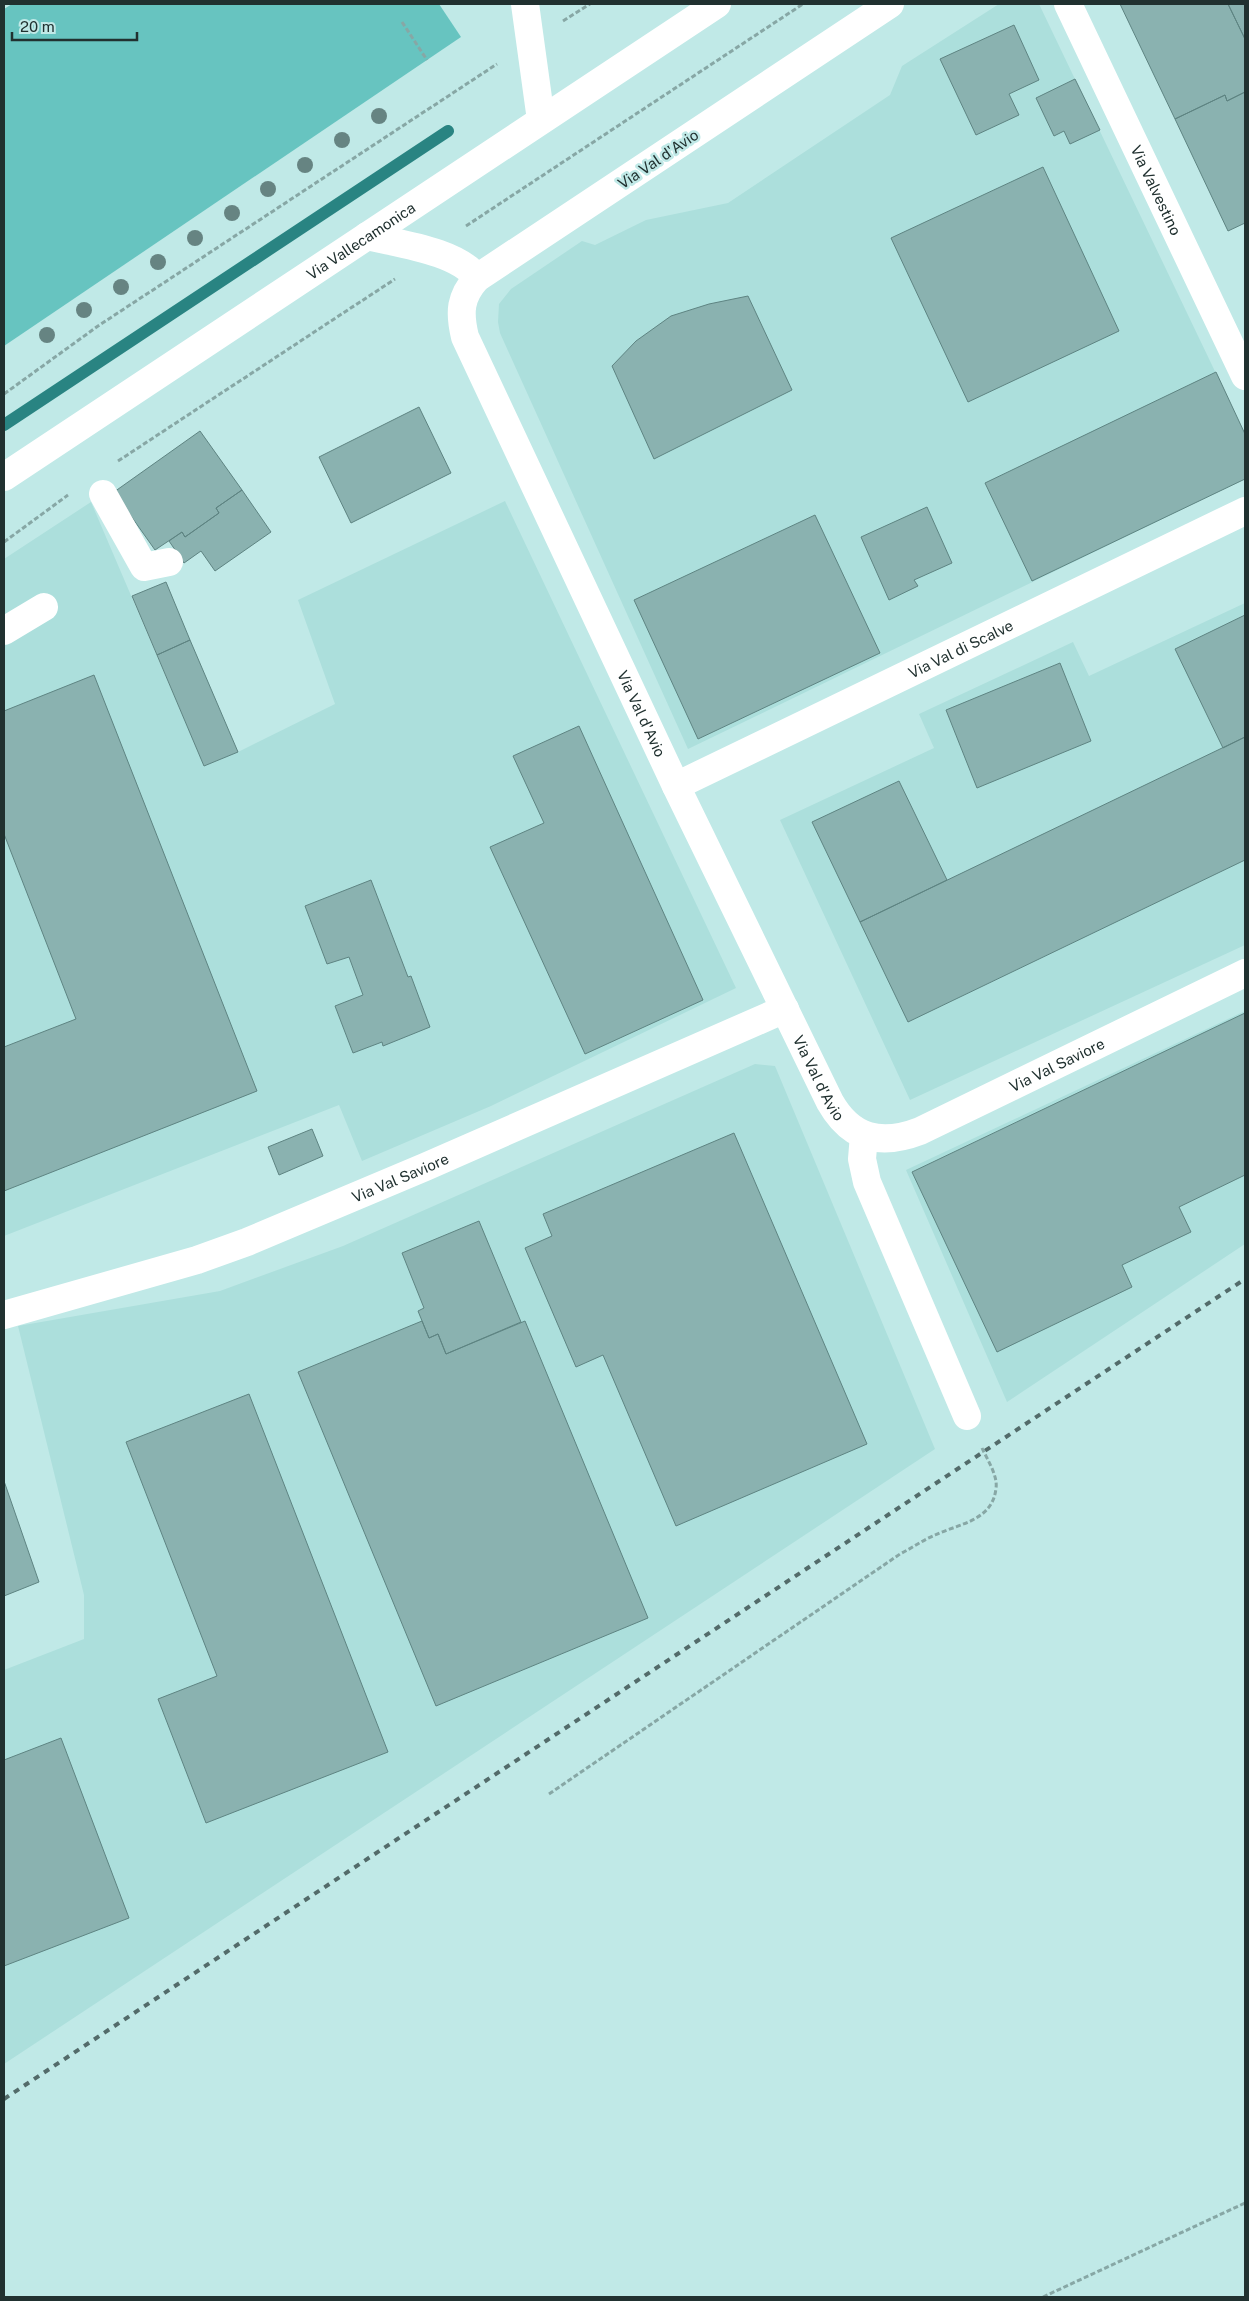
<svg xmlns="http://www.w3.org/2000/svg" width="1249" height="2301" viewBox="0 0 1249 2301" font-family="'Public Sans',sans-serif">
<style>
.built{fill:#acdfdc}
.green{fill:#67c4c0}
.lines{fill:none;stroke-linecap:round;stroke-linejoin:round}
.stream{stroke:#298482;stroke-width:12}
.building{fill:#8ab2b0;stroke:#5e8482}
.path{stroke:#87a7a5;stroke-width:3;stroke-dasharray:5 2.5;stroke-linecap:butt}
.minor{stroke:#fff;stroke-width:28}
.major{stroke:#fff;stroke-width:28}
.rail{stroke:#536b6a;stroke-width:4;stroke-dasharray:6 6;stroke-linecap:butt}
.tree{fill:#668482}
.labels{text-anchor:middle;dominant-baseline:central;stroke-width:5;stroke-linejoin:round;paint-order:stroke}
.street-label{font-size:15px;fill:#213130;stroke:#c0e9e7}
</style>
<rect width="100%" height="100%" fill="#c0e9e7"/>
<path class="built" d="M999 4H1039L1245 434V479L688 749 500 333 498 322 499 304 511 289 582 241 595 245 646 220 728 203 890 95 902 66Z
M505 501 736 988 491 1106 362 1161 339 1105 4 1236V559L91 502 204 766 238 752 335 704 298 600Z
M1245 603V945L910 1100 780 820 934 748 919 714 1073 642 1089 676Z
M1245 1011V1244L1007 1402 906 1170Z
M755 1064 775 1066 935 1449 4 2064V1670L84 1639V1595L18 1326 220 1291 343 1246Z"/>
<path class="green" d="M12 4H439L461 37 4 346V9Z"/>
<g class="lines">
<path class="stream" d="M4 425 448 131"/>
</g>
<path class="building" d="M1120 4H1228L1245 39V92L1227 101 1225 95 1175 119Z
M1228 4H1245V39Z
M1014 25 1039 80 1009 94 1019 115 976 135 940 59Z
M1075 79 1100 130 1070 144 1064 131 1054 136 1036 98Z
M1245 92V223L1228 231 1175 119 1225 95 1227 101Z
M1043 167 1119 331 968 402 891 238Z
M748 296 792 390 654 459 612 366 636 341 671 316 709 304Z
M1216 372 1245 434V479L1032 581 985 483Z
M419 407 451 473 351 523 319 457Z
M200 431 242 490 216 508 219 513 185 537 182 532 155 550 114 492Z
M242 490 271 532 215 571 201 551 184 563 169 541 182 532 185 537 219 513 216 508Z
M927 507 952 563 914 580 918 586 889 600 861 537Z
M815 515 880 653 698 739 634 600Z
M166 582 190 640 157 655 132 596Z
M1245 615V737L1223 748 1175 649Z
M190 640 238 752 204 766 157 655Z
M1060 663 1091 741 977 788 946 710Z
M94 675 257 1091 4 1191V1047L76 1019 4 834V711Z
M579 726 703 1000 585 1054 490 847 544 823 513 756Z
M1245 737V860L908 1022 860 922Z
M899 781 947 880 860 922 812 822Z
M371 880 408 977 411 976 430 1027 383 1046 382 1042 353 1053 335 1006 363 995 349 957 327 964 305 906Z
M1245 1013V1175L1179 1207 1191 1232 1122 1265 1132 1287 997 1352 912 1172Z
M312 1129 323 1156 279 1175 268 1147Z
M734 1133 867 1444 676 1526 603 1355 576 1367 525 1248 552 1236 543 1214Z
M479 1221 521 1322 446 1354 438 1334 429 1338 418 1311 424 1308 402 1253Z
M422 1321 429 1338 438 1334 446 1354 525 1321 648 1618 436 1706 298 1372Z
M249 1394 388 1752 206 1823 158 1699 217 1676 126 1442Z
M4 1481 39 1582 4 1596Z
M61 1738 129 1918 4 1966V1760Z"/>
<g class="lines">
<path class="path" d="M563 21 590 4
M402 22 427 60
M466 226 803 4
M4 394 98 326 497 64
M118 461 395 279
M4 542 68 495
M549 1794 900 1554C912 1548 923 1540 935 1535 958 1524 993 1521 996 1488 998 1476 987 1459 982 1448
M1043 2297 1245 2203"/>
<g class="minor">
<path d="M525 4 541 120"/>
<path id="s1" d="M890 4 477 278C460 297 459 312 465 337L676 786 830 1102C851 1139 881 1146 920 1131L1245 973"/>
<path id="s2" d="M1068 4 1245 376"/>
<path d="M367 236C399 244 458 251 477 278"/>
<path d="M103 494 144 567 169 562"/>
<path d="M4 631 44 607"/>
<path id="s3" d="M676 786 1245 511"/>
<path d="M864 1135 862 1159 867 1182 967 1416"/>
<path id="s4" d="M4 1315 197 1260 247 1242 425 1167 785 1009"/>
</g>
<path class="major" id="s5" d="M4 477 717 4"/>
<path class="rail" d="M4 2099 1245 1279"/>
</g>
<g class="tree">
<circle cx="379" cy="116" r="8"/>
<circle cx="342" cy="140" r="8"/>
<circle cx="305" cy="165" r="8"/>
<circle cx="268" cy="189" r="8"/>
<circle cx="232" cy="213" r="8"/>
<circle cx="195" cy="238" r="8"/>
<circle cx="158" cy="262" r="8"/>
<circle cx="121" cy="287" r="8"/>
<circle cx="84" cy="310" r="8"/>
<circle cx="47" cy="335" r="8"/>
</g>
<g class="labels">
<g class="street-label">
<text transform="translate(658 159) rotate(-34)">Via Val d'Avio</text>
<text stroke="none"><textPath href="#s2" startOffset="206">Via Valvestino</textPath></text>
<text stroke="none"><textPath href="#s5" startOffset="428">Via Vallecamonica</textPath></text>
<text stroke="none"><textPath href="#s3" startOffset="316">Via Val di Scalve</textPath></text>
<text stroke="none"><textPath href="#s1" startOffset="975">Via Val d'Avio</textPath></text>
<text stroke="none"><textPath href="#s1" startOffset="1664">Via Val Saviore</textPath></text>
<text stroke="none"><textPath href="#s1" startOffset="1380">Via Val d'Avio</textPath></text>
<text stroke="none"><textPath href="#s4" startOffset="420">Via Val Saviore</textPath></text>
</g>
</g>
<rect width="1249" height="2301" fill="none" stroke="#213130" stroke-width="10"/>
<path d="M12 32v8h125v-8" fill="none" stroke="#213130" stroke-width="2.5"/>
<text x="20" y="32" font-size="15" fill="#213130" stroke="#c0e9e7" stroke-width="4" paint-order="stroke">20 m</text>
</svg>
